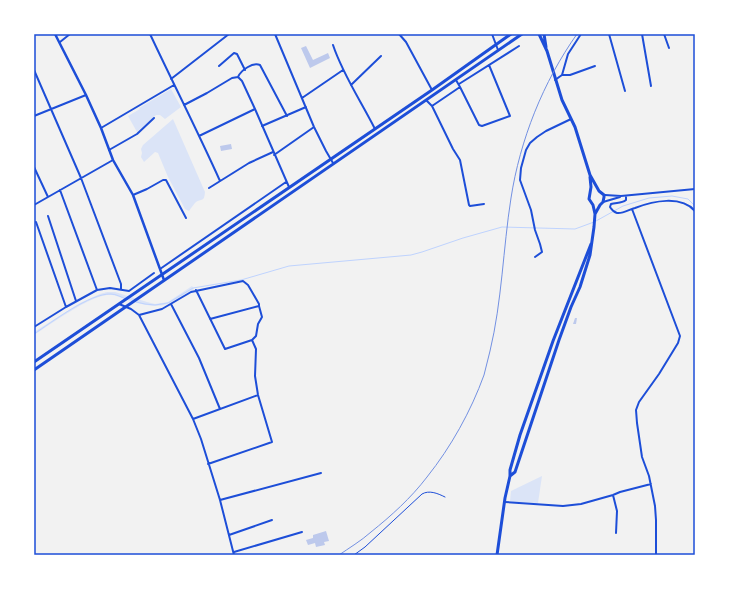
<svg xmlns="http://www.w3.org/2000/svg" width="729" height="589" viewBox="0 0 729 589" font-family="'Roboto Serif',serif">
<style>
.green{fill:#dbe4f7}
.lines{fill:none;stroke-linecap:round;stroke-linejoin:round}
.stream{stroke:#bfd3fe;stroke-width:1}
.building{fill:#bdc9ec}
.path{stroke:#1d4ed8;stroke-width:1}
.minor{stroke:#1d4ed8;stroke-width:2}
.tertiary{stroke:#1d4ed8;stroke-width:2.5}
.primary{stroke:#1d4ed8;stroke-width:3}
.rail{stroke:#7290e2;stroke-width:1}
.neatline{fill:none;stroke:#1d4ed8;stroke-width:1.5}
</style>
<rect width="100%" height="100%" fill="#f2f2f2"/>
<path class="green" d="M171 89 181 107 165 119 160 115H156L137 132 128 116 140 109 139 108Z
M173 119 205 192C204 202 203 198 196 202 194 204 191 208 189 211L185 209 168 177 158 153 155 152 144 162 141 157 142 153 141 149 143 145Z
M192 286 194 289C186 293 178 299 170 303 156 309 141 304 128 300 121 298 114 294 107 295 86 298 53 323 34 335V332L80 303 100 294 107 292H115L147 302 155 304 168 302Z
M542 476 538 503 513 502 510 501 511 491Z"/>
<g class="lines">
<path class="stream" d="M596 221 623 206 649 198 672 196 688 199 695 206
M136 302 145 304 155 305 168 303 193 288 241 280 289 266 411 255 422 252 463 238 502 227 575 229 594 222
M34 334C52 322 90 293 111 294 116 294 121 297 126 299"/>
</g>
<path class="building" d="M306 46 313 60 328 53 330 58 310 68 301 48Z
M231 144 232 149 221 151 220 146Z
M575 318H577L576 324H573Z
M326 531 329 541 324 542 325 545 316 547 315 543 308 545 306 540 313 538V535Z"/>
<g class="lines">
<path class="path" d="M354 555 365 547 422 494C429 490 437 493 445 497"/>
<path class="minor" d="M150 34C173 83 198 132 220 181
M275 34 314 127 326 151 333 163
M399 34 406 42 432 90
M492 34 498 50
M609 34 625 91
M642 34 651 86
M664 34 669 48
M60 42 70 34
M333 45C343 75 361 101 375 129
M219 66 234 53 237 54 245 70
M34 70 81 178 121 284V289
M562 75H570L595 66
M238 77 242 81 255 109 289 187
M171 79 229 34
M456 80 460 87 479 125 482 126 510 116 489 65
M555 80 562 75 568 54 581 34
M459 84 519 46
M351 85 381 56
M302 98 343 70
M426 100 432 106 453 149 460 160 469 205 470 206 484 204
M184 105 207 93 232 78 238 77C241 70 253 62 260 65L287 116
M432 106 460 87
M34 116 86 95
M262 126 306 107
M101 128 174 85
M199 136 255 109
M109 150 137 134 154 118
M274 155 314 127
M34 167 48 197
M209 188 249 163 273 152
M60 190 97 290
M133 195 147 189 163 180H166L186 218
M605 195 621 196 695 189
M626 196V200C621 204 616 202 611 204L610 207C612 210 613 212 617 213 623 214 630 209 635 208 653 201 681 195 695 211
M603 202 620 197
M34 205 113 160
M632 209 680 336 678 343 659 374 639 402 636 410 637 423 642 457 649 476 655 506 656 520V555
M48 216 76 301
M36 222 66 307
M535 257 542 252 540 244 535 230 531 210 520 180 521 168 526 150 530 143 537 137 546 131 571 119
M160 269 286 182
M196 290 225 349 252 340
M119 304 131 309 139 315 193 419 201 439 220 500 234 555
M171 304 199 358 220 409
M139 315 162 309 191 292 243 281 248 285 259 304V306L210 319
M34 327 66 307 97 290 110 288 129 291 154 273
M193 419 258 395
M208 464 272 442 258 395 255 376 256 349 252 340 256 336 258 324 262 317 259 306
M613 495 617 511 616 533
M220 500 321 473
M505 502 563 506 581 504 613 495 620 492 651 484
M229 535 272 520
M234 552 302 532"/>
<path class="tertiary" d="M55 34 86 95 101 128 113 160 133 195 164 280"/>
<path class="primary" d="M544 34 546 47
M590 177 591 187 589 199 593 205 595 214
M34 362 432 90 511 34
M34 370 522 34
M510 476 515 472 559 340 571 307 580 287 590 255 594 227 595 214 600 205 603 202 604 197V195L599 191 590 175 575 127 562 100 547 51 539 34
M497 555 505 498 510 476V470L520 435 553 341 591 244"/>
<path class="rail" d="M339 555C349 548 361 541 371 532 391 516 411 498 427 477 451 447 471 411 484 375 486 367 488 359 490 351 502 301 503 249 511 198 520 140 543 82 577 34"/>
</g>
<rect width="729" height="589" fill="none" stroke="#ffffff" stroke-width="70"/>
<rect x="35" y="35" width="659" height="519" class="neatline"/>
</svg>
